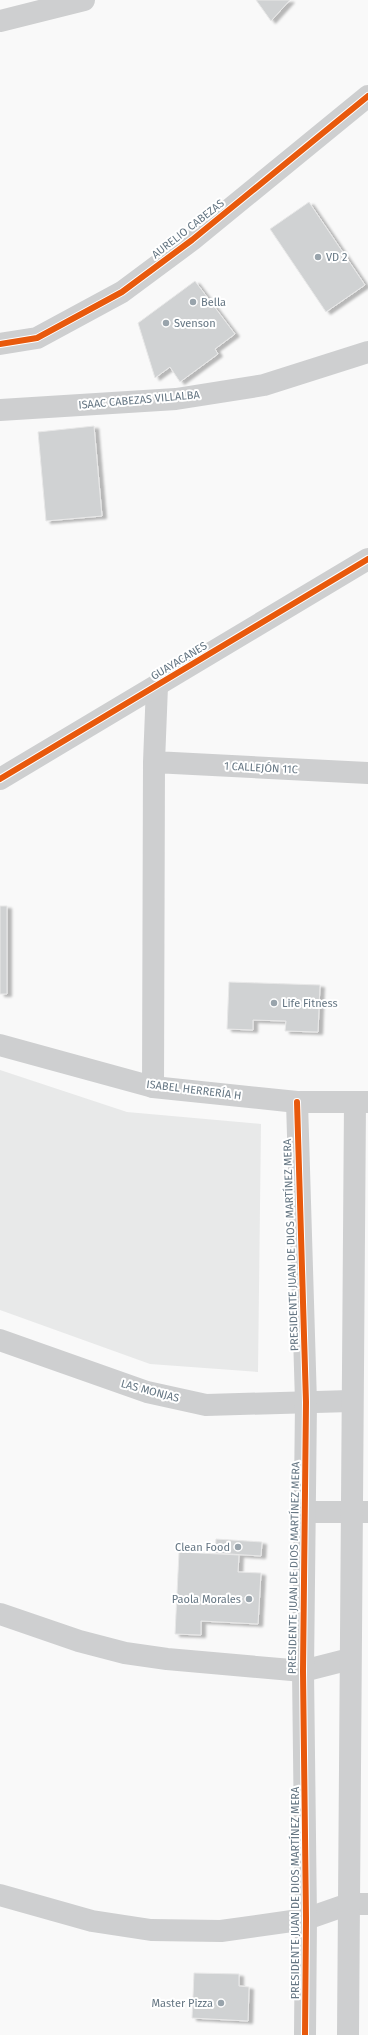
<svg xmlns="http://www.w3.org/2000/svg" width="368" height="2035" viewBox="0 0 368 2035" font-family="'Fira Sans',sans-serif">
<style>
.built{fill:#e8e9e9}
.building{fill:#d0d2d3;stroke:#e8e8e8;filter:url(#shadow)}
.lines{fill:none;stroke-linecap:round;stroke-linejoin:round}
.minor{stroke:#cecfd0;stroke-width:22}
.tertiary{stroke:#cecfd0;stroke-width:22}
.cycleway-casing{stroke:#fff;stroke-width:8}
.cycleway{stroke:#e8590c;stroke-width:6}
.poi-dot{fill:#99a4ac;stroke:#fff;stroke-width:1.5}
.labels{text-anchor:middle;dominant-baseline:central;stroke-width:4;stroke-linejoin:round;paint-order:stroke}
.street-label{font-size:11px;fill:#657683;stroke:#fff}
.poi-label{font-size:11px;fill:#657683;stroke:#fff;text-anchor:start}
</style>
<defs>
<filter id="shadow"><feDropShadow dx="4.5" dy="2.5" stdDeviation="1" flood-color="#0004"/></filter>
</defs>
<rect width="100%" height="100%" fill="#f9f9f9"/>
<path class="built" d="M0 1070 127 1112 261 1124 258 1372 150 1364 0 1310Z"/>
<path class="building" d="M256 0H290L271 21Z
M309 202 365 285 326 312 270 229Z
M195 281 235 334 215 349 218 354 180 382 170 367 155 378 138 323Z
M94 426 102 516 46 521 38 432Z
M0 906H7V994H0Z
M229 982 320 985 318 1032 285 1031 286 1021 253 1020V1030L227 1029Z
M216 1539 262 1542 261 1556 215 1553Z
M179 1552 239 1555 238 1572 261 1573 258 1624 201 1621V1635L175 1634Z
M194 1973 239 1974V1986L249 1987 248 2021 192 2018Z"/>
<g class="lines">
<path class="minor" d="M154 762 368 773
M153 1087 154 762 157 686
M0 1340 147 1392 206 1405 351 1401
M304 1512H368
M0 1614 79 1641 125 1653 167 1659 303 1671 350 1659
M0 1895 92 1921 151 1930 221 1931 306 1919 349 1904H368"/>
<path class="tertiary" d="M0 21 84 0
M0 344 37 338 122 292 192 240 368 96
M0 410 176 399 264 385 368 352
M0 779 368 559
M0 1045 153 1087 297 1102H368
M297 1102 306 1402 303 1671 306 1919 305 2035
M348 2035 355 1102"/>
<g class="cycleway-casing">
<path id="cycleway" d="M0 344 37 338 122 292 192 240 368 96
M0 779 368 559
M297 1102 306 1402 303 1671 306 1919 305 2035"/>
</g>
<use href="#cycleway" class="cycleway"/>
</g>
<g class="poi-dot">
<circle cx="318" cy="257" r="4"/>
<circle cx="193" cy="302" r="4"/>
<circle cx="166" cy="323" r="4"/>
<circle cx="274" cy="1003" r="4"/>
<circle cx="238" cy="1547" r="4"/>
<circle cx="249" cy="1599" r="4"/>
<circle cx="221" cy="2003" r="4"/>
</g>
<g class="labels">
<g class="street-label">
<text transform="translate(188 229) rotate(-38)">AURELIO CABEZAS</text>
<text transform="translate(139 400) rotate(-5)">ISAAC CABEZAS VILLALBA</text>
<text transform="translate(179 661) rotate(-31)">GUAYACANES</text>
<text transform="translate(261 768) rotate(3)">1 CALLEJÓN 11C</text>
<text transform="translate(194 1090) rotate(7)">ISABEL HERRERÍA H</text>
<text transform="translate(291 1245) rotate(-92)">PRESIDENTE JUAN DE DIOS MARTÍNEZ MERA</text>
<text transform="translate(150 1391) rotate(15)">LAS MONJAS</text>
<text transform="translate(294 1568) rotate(-89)">PRESIDENTE JUAN DE DIOS MARTÍNEZ MERA</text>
<text transform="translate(295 1893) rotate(-90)">PRESIDENTE JUAN DE DIOS MARTÍNEZ MERA</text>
</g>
<g class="poi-label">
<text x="326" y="257">VD 2</text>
<text x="201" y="302">Bella</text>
<text x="174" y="323">Svenson</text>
<text x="282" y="1003">Life Fitness</text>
<text x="230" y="1547" text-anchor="end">Clean Food</text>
<text x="241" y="1599" text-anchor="end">Paola Morales</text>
<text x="213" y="2003" text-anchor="end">Master Pizza</text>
</g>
</g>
</svg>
